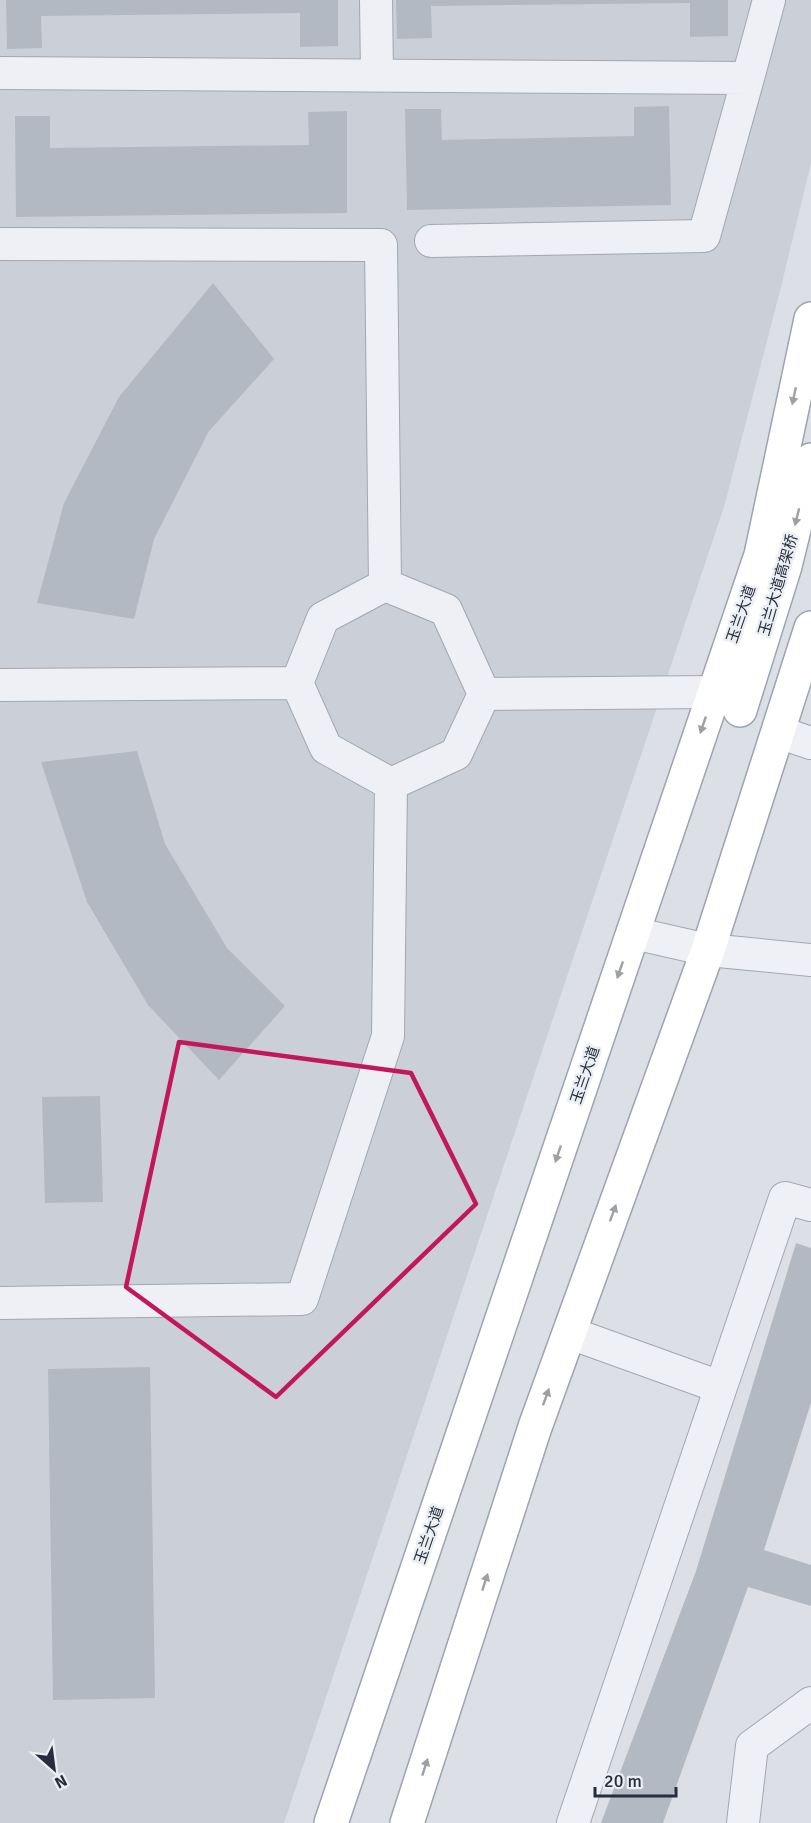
<svg xmlns="http://www.w3.org/2000/svg" width="811" height="1823" viewBox="0 0 811 1823" font-family="Signika,'Noto Sans SC',sans-serif">
<style>
.built{fill:#cacfd8}
.building{fill:#b3b9c3}
.lines{fill:none;stroke-linecap:round;stroke-linejoin:round}
.minor-casing{stroke:#a2a7b0;stroke-width:34}
.major-casing{stroke:#9ba4b2;stroke-width:36}
.minor{stroke:#eef0f5;stroke-width:32}
.major{stroke:#fff;stroke-width:33}
.oneway{fill:#9da0a7}
.marked{fill:none;stroke:#c2185b;stroke-width:4.5;stroke-linejoin:round}
.labels{text-anchor:middle;dominant-baseline:central;stroke-width:5;stroke-linejoin:round;paint-order:stroke}
.street-label{font-size:15px;fill:#262d3c;stroke:#ebeff4}
</style>
<rect width="100%" height="100%" fill="#dce0e6"/>
<path class="built" d="M0 0H811V163L781 287 724 507 284 1823H0Z"/>
<path class="building" d="M6 0H338V46L300 47V13L41 16 42 48 7 49Z
M396 0H728V36L690 37V3L431 6 432 38 397 39Z
M669 106 671 205 407 210 405 109H441L442 140 634 136V107Z
M347 111V213L16 217 15 116H50V148L309 145 308 112Z
M213 283 274 359 209 431 154 539 134 619 37 603 64 503 119 397Z
M137 751 165 844 227 948 285 1006 219 1080 148 1005 87 902 41 762Z
M100 1096 103 1202 45 1203 42 1097Z
M796 1243 811 1248V1403L764 1550 811 1565V1606L748 1587 663 1823H601L696 1571Z
M150 1367 155 1698 53 1700 48 1369Z"/>
<g class="lines">
<g class="minor-casing">
<path id="minor" d="M376 0 377 75
M0 73 748 78 704 236 431 241
M748 78 769 0
M0 244 381 245 385 585
M0 685 297 683
M484 694 446 610 385 585 323 618 297 683 326 748 391 784 456 754 484 694 714 692
M778 732 811 743
M633 933 708 950 811 960
M0 1303 302 1299 388 1036 391 784
M570 1333 720 1387
M573 1823 785 1198 811 1205
M743 1823 752 1746 811 1703"/>
</g>
<g class="major-casing">
<path id="major" d="M740 710 785 566 811 460
M331 1823 761 555 811 319
M407 1823 535 1427 708 950 811 628"/>
</g>
<use href="#minor" class="minor"/>
<use href="#major" class="major"/>
</g>
<defs><path id="oneway-solid" d="M-6-.8H1V-3.2L6.5 0L1 3.2V.8H-6Z" transform="scale(1.5)"/></defs>
<g class="oneway">
<use href="#oneway-solid" transform="translate(794 396) rotate(102)"/>
<use href="#oneway-solid" transform="translate(797 517) rotate(104)"/>
<use href="#oneway-solid" transform="translate(703 725) rotate(109)"/>
<use href="#oneway-solid" transform="translate(620 970) rotate(109)"/>
<use href="#oneway-solid" transform="translate(558 1154) rotate(109)"/>
<use href="#oneway-solid" transform="translate(613 1213) rotate(-70)"/>
<use href="#oneway-solid" transform="translate(546 1397) rotate(-70)"/>
<use href="#oneway-solid" transform="translate(485 1582) rotate(-72)"/>
<use href="#oneway-solid" transform="translate(425 1767) rotate(-72)"/>
</g>
<path class="marked" d="M179 1042 411 1073 476 1204 276 1397 126 1287Z"/>
<g class="labels">
<g class="street-label">
<text transform="translate(778 585) rotate(-74)">玉兰大道高架桥</text>
<text transform="translate(741 614) rotate(-71)">玉兰大道</text>
<text transform="translate(585 1075) rotate(-71)">玉兰大道</text>
<text transform="translate(429 1535) rotate(-71)">玉兰大道</text>
</g>
</g>
<g transform="translate(54 1769) rotate(152)" stroke="#ebeff4" stroke-width="4.5" paint-order="stroke">
<path d="M0-4.5L10 22L0 15L-10 22Z" fill="#262d3c"/>
<text y="-9" font-size="16" font-weight="bold" text-anchor="middle" fill="#262d3c">N</text>
</g>
<path d="M595 1787v9h81v-9" fill="none" stroke="#262d3c" stroke-width="3"/>
<text x="604" y="1787" font-size="18" fill="#262d3c" stroke="#ebeff4" stroke-width="4.5" paint-order="stroke">20 m</text>
</svg>
